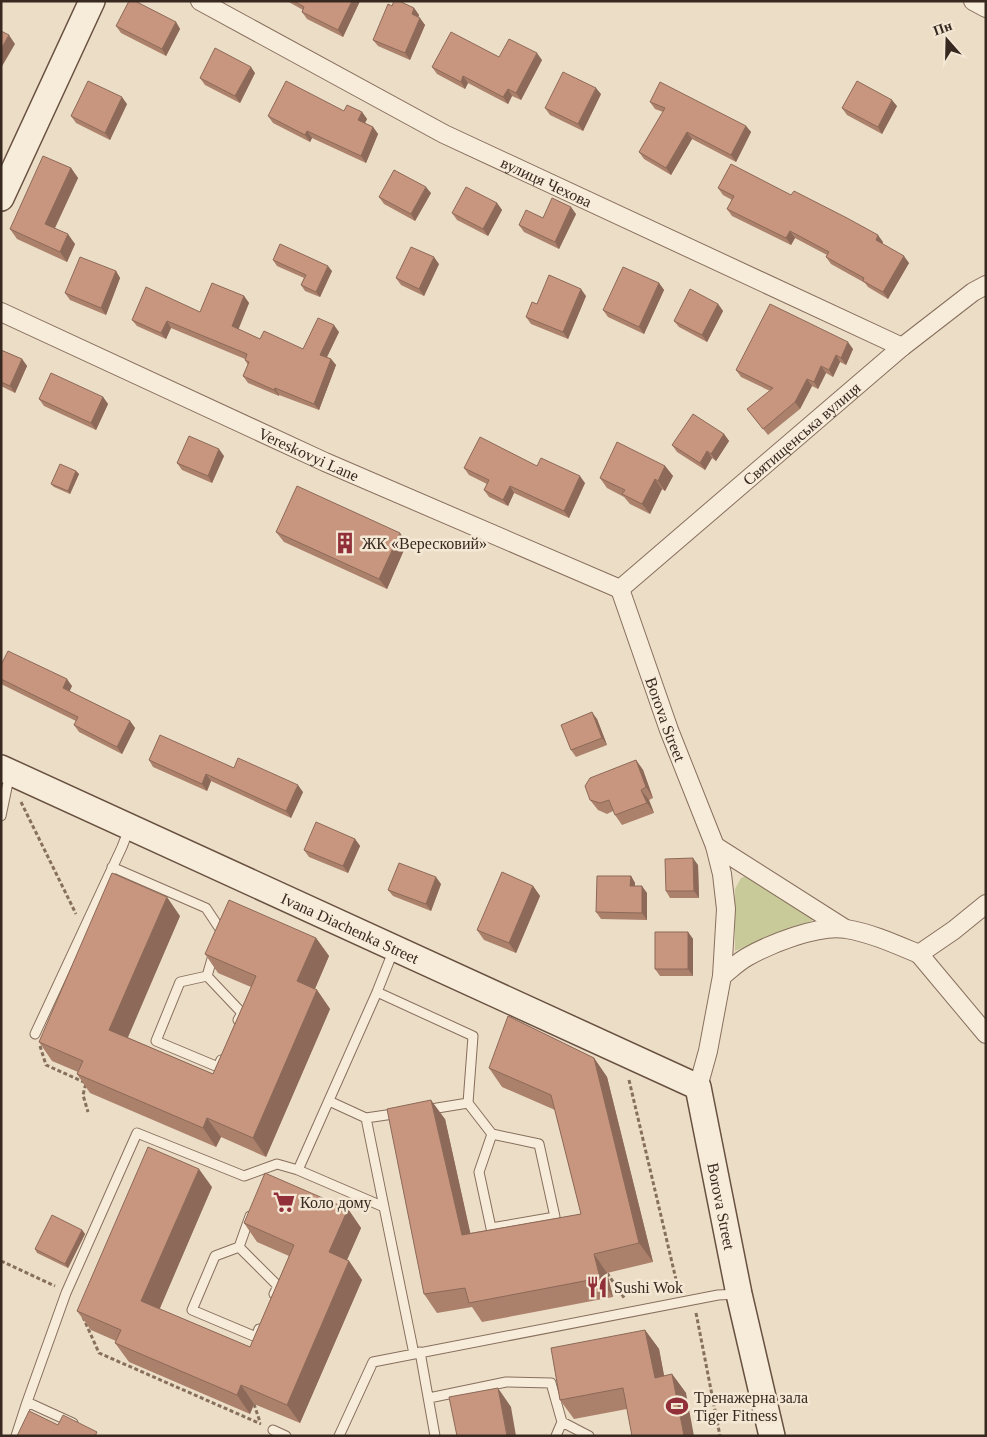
<svg xmlns="http://www.w3.org/2000/svg" width="987" height="1437" viewBox="0 0 987 1437" font-family="Georgia,serif">
<style>
.green{fill:#c8ca9a}
.lines{fill:none;stroke-linecap:round;stroke-linejoin:round}
.lane-casing{stroke:#876f5d;stroke-width:11}
.street-casing{stroke:#876f5d;stroke-width:20}
.secondary-casing{stroke:#685140;stroke-width:28}
.path{stroke:#876f5d;stroke-width:3;stroke-dasharray:4 2.5;stroke-linecap:butt}
.lane{stroke:#f7ebd9;stroke-width:9}
.street{stroke:#f7ebd9;stroke-width:18}
.secondary{stroke:#f7ebd9;stroke-width:25}
.wall{fill:#ac816c}
.shaded-wall{fill:#8c6958}
.building{fill:#c8967e;stroke:#8c6958}
.labels{text-anchor:middle;dominant-baseline:central;stroke-width:5;stroke-linejoin:round;paint-order:stroke}
.street-label{font-size:16px;fill:#372920;stroke:#f4e8d5}
.poi-label{font-size:16px;fill:#372920;stroke:#f4e8d5;text-anchor:start}
</style>
<rect width="100%" height="100%" fill="#ecddc6"/>
<path class="green" d="M748 875 819 918 735 951V889L741 878Z"/>
<g class="lines">
<g class="lane-casing">
<path id="lane" d="M1 816 10 773
M112 867 206 908 222 932 220 935
M214 952 207 976 180 982 156 1041 218 1067 221 1060
M207 976 242 1013 238 1020
M377 992 473 1036 468 1103 425 1110
M35 1034 122 847 129 829
M329 1101 366 1118 400 1113
M468 1103 492 1134 479 1172 491 1228 555 1217 539 1144 492 1134
M366 1118 384 1207
M298 1170 384 1207 414 1354
M250 1216 239 1247 278 1286 274 1294
M239 1247 215 1256 192 1310 256 1337 259 1329
M420 1352 435 1436
M429 1398 506 1382 551 1383 562 1422 556 1436
M562 1422 589 1436
M73 1423 27 1402 66 1293 137 1133 244 1176 277 1164 298 1170 377 992 394 949
M273 1430 286 1436
M16 1436 27 1402
M339 1436 373 1362 718 1295 739 1294"/>
</g>
<g class="street-casing">
<g id="street">
<path id="s1" d="M200 1 444 134 902 347"/>
<path d="M973 1 986 8"/>
<path id="s2" d="M1 312 325 462 620 589"/>
<path id="s3" d="M620 589 902 347 973 292 986 285"/>
<path id="s4" d="M620 589 669 730 715 846 722 874 726 909 722 976"/>
<path d="M715 846 844 928"/>
<path d="M919 954 986 1034"/>
<path d="M698 1087 708 1051 722 976C730 970 738 962 747 957 770 944 819 924 846 929 871 933 895 944 919 954L954 930 986 904"/>
</g>
</g>
<g class="secondary-casing">
<g id="secondary">
<path d="M1 198 92 1"/>
<path id="s5" d="M1 768 698 1087 739 1294 772 1436"/>
</g>
</g>
<path class="path" d="M21 802 76 914
M40 1046 46 1065 86 1083 83 1095 88 1112
M629 1080 678 1288
M1 1261 55 1286
M607 1273 625 1299
M696 1313 720 1436
M83 1317 99 1353 261 1424
M254 1404 260 1422"/>
<use href="#lane" class="lane"/>
<use href="#street" class="street"/>
<use href="#secondary" class="secondary"/>
</g>
<path class="wall" d="M287 1H360L343 37 307 19 302 12 303 10Z
M392 6 414 8 419 15 418 17 425 25 410 60 378 46 373 40Z
M176 22 180 29 166 56 121 33 116 26Z
M499 57 542 60 521 100 512 96 508 104 468 83 465 89 437 74 432 67Z
M255 73 240 103 205 85 200 78Z
M601 94 583 131 550 115 545 108Z
M650 102 746 126 751 132 736 162 692 139 671 175 644 159 639 152 663 112 655 109Z
M127 104 110 140 76 123 71 116Z
M897 106 882 134 847 115 842 108Z
M344 111 362 112 367 119 365 123 373 127 378 134 366 163 312 138 310 142 273 123 268 116Z
M71 168 78 178 55 228 75 244 67 262 17 239 10 229Z
M718 188 791 195 883 242 882 243 909 263 888 299 868 287 865 283 831 264 826 257 827 255 795 238 791 245 732 216 727 209 732 200 723 195Z
M431 193 415 221 384 204 379 197Z
M497 203 502 210 488 236 457 220 452 213Z
M576 214 559 249 524 232 519 225 543 218Z
M273 260 332 271 320 297 305 291 301 285 304 278 277 266Z
M439 264 424 296 401 285 396 278Z
M116 271 120 278 106 315 70 300 65 293Z
M659 283 664 290 644 334 608 317 603 310Z
M244 296 249 303 238 329 260 339 303 349 339 332 327 357 331 359 336 365 319 410 279 395V396L248 383 243 376 248 365 245 360V359L171 328 166 339 137 326 132 320 200 312Z
M586 296 568 339 531 324 526 317 537 304Z
M718 304 723 311 707 342 679 327 674 321Z
M853 349 846 365 840 362 833 377 826 373 818 389 812 386 800 409 768 435 747 409 770 391 741 377 736 370Z
M1 350 22 359 27 366 15 393 1 386Z
M103 397 108 404 96 430 44 406 39 399Z
M724 434 729 441 716 461 712 458 705 470 677 452 672 445Z
M224 456 212 483 182 470 177 463Z
M537 466 585 483 569 518 514 493 508 506 489 497 484 490 487 484 469 475 464 468Z
M665 466 673 476 665 491 662 489 650 514 630 504 624 497 607 488 600 478Z
M76 471 79 474 70 494 54 487 51 484Z
M276 532 407 543 387 589 284 542Z
M1 665 72 686 69 691 130 721 135 728 122 754 79 732 74 725 76 721 1 684Z
M597 719 607 745 576 757 571 750Z
M149 760 234 768 303 792 291 818 211 781 207 791 153 767Z
M636 760 643 770 653 798 649 800 654 813 622 825 615 815 613 811 607 814 598 810 590 800Z
M355 839 360 846 348 873 309 857 304 850Z
M698 865 699 898H670L666 891Z
M631 876 635 883V886L647 893V920L601 919 596 912Z
M441 884 431 911 393 896 388 890Z
M533 886 540 896 516 953 484 940 477 930Z
M180 916 127 1037 213 1074 251 987 218 973 205 954 316 938 329 956 315 989 317 990 330 1009 266 1157 221 1137 216 1147 90 1093 77 1074 78 1072 52 1061 39 1042Z
M688 932 693 939V976H660L655 969Z
M594 1058 607 1077 653 1262 607 1273 613 1297 482 1322 472 1307 437 1313 424 1294 445 1119 470 1233 581 1214 555 1110 502 1087 489 1068Z
M212 1187 159 1309 250 1347 289 1256 257 1242 244 1223 348 1209 361 1228 347 1260 349 1261 362 1280 300 1423 254 1404 250 1414 129 1362 115 1343 116 1341 91 1330 77 1311Z
M82 1230 85 1234 68 1268 37 1253 35 1249Z
M645 1330 659 1349 664 1376 672 1374 686 1393 627 1409 574 1419 560 1400Z"/>
<path class="shaded-wall" d="M352 1H360L343 37 338 30Z
M414 8 419 15 417 21 412 14Z
M420 18 425 25 410 60 405 53Z
M176 22 180 29 166 56 162 49Z
M9 35 15 44 1 68V49Z
M537 53 542 60 521 100 516 93Z
M251 67 255 73 240 103 235 96Z
M463 76 468 83 465 89 461 82Z
M596 88 601 94 583 131 578 124Z
M508 89 512 96 508 104 503 97Z
M122 97 127 104 110 140 105 133Z
M892 100 897 106 882 134 878 127Z
M362 112 367 119 363 127 358 120Z
M746 126 751 132 736 162 731 155Z
M373 127 378 134 366 163 361 156Z
M307 131 312 138 310 142 305 135Z
M687 132 692 139 671 175 666 168Z
M71 168 78 178 52 234 45 224Z
M426 187 431 193 415 221 411 214Z
M497 203 502 210 488 236 483 229Z
M571 207 576 214 559 249 555 242Z
M790 231 795 238 791 245 786 238Z
M68 234 75 244 67 262 60 252Z
M878 235 883 242 880 247 876 240Z
M904 256 909 263 888 299 883 292Z
M434 257 439 264 424 296 419 289Z
M328 266 332 271 320 297 316 292Z
M116 271 120 278 106 315 101 308Z
M659 283 664 290 644 334 639 327Z
M581 289 586 296 568 339 563 332Z
M244 296 249 303 237 333 232 326Z
M718 304 723 311 707 342 702 335Z
M167 321 171 328 166 339 161 333Z
M334 325 339 332 325 361 320 355Z
M848 342 853 349 846 365 841 358Z
M836 355 840 362 833 377 829 370Z
M22 359 27 366 15 393 10 386Z
M331 359 336 365 319 410 314 404Z
M821 366 826 373 818 389 814 382Z
M807 379 812 386 800 409 795 402Z
M275 388 279 395V396L274 390Z
M103 397 108 404 96 430 91 423Z
M724 434 729 441 716 461 711 454Z
M219 449 224 456 212 483 208 476Z
M707 451 712 458 705 470 700 463Z
M665 466 673 476 665 491 658 481Z
M76 471 79 474 70 494 68 491Z
M580 476 585 483 569 518 564 511Z
M655 479 662 489 650 514 642 504Z
M510 486 514 493 508 506 503 500Z
M400 533 407 543 387 589 379 579Z
M67 679 72 686 68 695 63 688Z
M592 712 597 719 607 745 602 738Z
M130 721 135 728 122 754 117 747Z
M636 760 643 770 653 798 646 787Z
M206 774 211 781 207 791 202 784Z
M298 785 303 792 291 818 286 811Z
M641 790 649 800 654 813 647 803Z
M355 839 360 846 348 873 343 866Z
M693 858 698 865 699 898 694 891Z
M631 876 635 883V893L630 886Z
M436 877 441 884 431 911 426 904Z
M533 886 540 896 516 953 509 943Z
M642 886 647 893V920L642 913Z
M167 897 180 916 123 1049 109 1030Z
M688 932 693 939V976L688 969Z
M316 938 329 956 310 1000 297 981Z
M317 990 330 1009 266 1157 253 1138Z
M594 1058 607 1077 653 1262 639 1243Z
M431 1100 445 1119 475 1254 462 1235Z
M207 1118 221 1137 216 1147 203 1128Z
M199 1169 212 1187 155 1320 141 1301Z
M348 1209 361 1228 342 1271 329 1252Z
M82 1230 85 1234 68 1268 65 1264Z
M594 1254 607 1273 613 1297 600 1278Z
M349 1261 362 1280 300 1423 287 1405Z
M645 1330 659 1349 668 1396 655 1378Z
M672 1374 686 1393 694 1436H684Z
M241 1385 254 1404 250 1414 237 1395Z
M498 1388 511 1407 516 1436H507Z"/>
<path class="building" d="M129 1H135L176 22 162 49 116 26Z
M294 1H352L338 30 302 12 304 7Z
M394 1H399L414 8 412 14 420 18 405 53 373 40 388 4 392 6Z
M1 31 9 35 1 49Z
M451 32 499 57 509 39 537 53 516 93 508 89 503 97 463 76 461 82 432 67Z
M215 48 251 67 235 96 200 78Z
M563 72 596 88 578 124 545 108Z
M88 81 122 97 105 133 71 116Z
M286 81 344 111 347 105 362 112 358 120 373 127 361 156 307 131 305 135 268 116Z
M857 81 892 100 878 127 842 108Z
M660 82 746 126 731 155 687 132 666 168 639 152 665 108 650 102Z
M43 156 71 168 45 224 68 234 60 252 10 229Z
M731 164 791 195 794 191 847 218 878 235 876 240 904 256 883 292 863 281 864 278 826 257 829 252 790 231 786 238 727 209 734 196 718 188Z
M394 170 426 187 411 214 379 197Z
M466 187 497 203 483 229 452 213Z
M552 198 571 207 555 242 519 225 526 210 543 218Z
M280 244 328 266 316 292 301 285 306 275 273 260Z
M411 247 434 257 419 289 396 278Z
M80 257 116 271 101 308 65 293Z
M623 267 659 283 639 327 603 310Z
M549 275 581 289 563 332 526 317 532 302 537 304Z
M212 283 244 296 232 326 260 339 264 331 303 349 318 318 334 325 320 355 331 359 314 404 275 388 274 390 243 376 249 362 245 360 247 354 167 321 161 333 132 320 146 287 200 312Z
M690 289 718 304 702 335 674 321Z
M770 304 848 342 841 358 836 355 829 370 821 366 814 382 807 379 795 402 763 429 747 409 773 388 736 370Z
M1 350 22 359 10 386 1 382Z
M51 373 103 397 91 423 39 399Z
M693 414 724 434 711 454 707 451 700 463 672 445Z
M189 436 219 449 208 476 177 463Z
M480 437 537 466 541 458 580 476 564 511 510 486 503 500 484 490 489 480 464 468Z
M617 442 665 466 658 481 655 479 642 504 622 494 625 490 600 478Z
M60 464 76 471 68 491 51 484Z
M297 486 400 533 379 579 276 532Z
M8 651 67 679 63 688 130 721 117 747 74 725 78 717 1 679V665Z
M592 712 602 738 571 750 561 725Z
M160 735 234 768 238 758 298 785 286 811 206 774 202 784 149 760Z
M636 760 646 787 641 790 647 803 615 815 609 800 600 803 590 800 585 786 590 778Z
M316 822 355 839 343 866 304 850Z
M693 858 694 891H666L665 859Z
M399 863 436 877 426 904 388 890Z
M502 872 533 886 509 943 477 930Z
M112 873 167 897 109 1030 213 1074 256 976 205 954 229 900 316 938 297 981 317 990 253 1138 207 1118 203 1128 77 1074 83 1061 39 1042Z
M597 876H631L630 886H642V913L596 912Z
M655 932H688V969H655Z
M508 1016 594 1058 639 1243 594 1254 600 1278 469 1303 465 1288 424 1294 387 1109 431 1100 462 1235 581 1214 551 1095 489 1068Z
M148 1147 199 1169 141 1301 250 1347 294 1245 244 1223 265 1173 348 1209 329 1252 349 1261 287 1405 241 1385 237 1395 115 1343 121 1330 77 1311Z
M52 1215 82 1230 65 1264 35 1249Z
M645 1330 655 1378 672 1374 684 1436H632L623 1388 560 1400 551 1348Z
M498 1388 507 1436H457L449 1397Z
M29 1411 58 1425 63 1415 97 1432 95 1436H17Z"/>
<defs>
<g id="building-bare" transform="scale(1.725)"><path d="M-4-6H4V6H1V3H-1V6H-4ZM-2.5-4.3h1.7v1.8h-1.7ZM.8-4.3h1.7v1.8H.8ZM-2.5-1h1.7V.8h-1.7ZM.8-1h1.7V.8H.8Z" fill="#923039" stroke="#f4e8d5" stroke-width="2.5" paint-order="stroke"/></g>
<g id="supermarket-bare" transform="scale(1.725)"><path d="M-6-5.5h2.5l.6 2H6L4.5 2H-2.5L-4.4-4H-6ZM-1.5 3.2a1.3 1.3 0 1 0 .1 0ZM3 3.2a1.3 1.3 0 1 0 .1 0Z" fill="#923039" stroke="#f4e8d5" stroke-width="2.5" paint-order="stroke"/></g>
<g id="restaurant-bare" transform="scale(1.725)"><path d="M-5-6h1v4h1v-4h1v4h1v-4h1v5L-1.5 .5V6h-2V.5L-5-1ZM5-6V6H3V1.5H1.5Q1.5-4 5-6Z" fill="#923039" stroke="#f4e8d5" stroke-width="2.5" paint-order="stroke"/></g>
<g id="stadium-bare" transform="scale(1.725)"><path d="M0-5a6.5 5 0 1 0 0 10a6.5 5 0 1 0 0-10ZM-3.5-1.8h7v3.6h-7Z" fill="#923039" stroke="#f4e8d5" stroke-width="2.5" paint-order="stroke"/></g>
</defs>
<g fill-rule="evenodd">
<use href="#building-bare" x="345" y="543"/>
<use href="#supermarket-bare" x="284" y="1202"/>
<use href="#restaurant-bare" x="597" y="1287"/>
<use href="#stadium-bare" x="677" y="1406"/>
</g>
<g class="labels">
<g class="street-label">
<text stroke="none"><textPath href="#s1" startOffset="391">вулиця Чехова</textPath></text>
<text stroke="none"><textPath href="#s3" startOffset="239">Святищенська вулиця</textPath></text>
<text stroke="none"><textPath href="#s2" startOffset="339">Vereskovyi Lane</textPath></text>
<text stroke="none"><textPath href="#s4" startOffset="138">Borova Street</textPath></text>
<text stroke="none"><textPath href="#s5" startOffset="384">Ivana Diachenka Street</textPath></text>
<text stroke="none"><textPath href="#s5" startOffset="888">Borova Street</textPath></text>
</g>
<g class="poi-label">
<text x="362" y="543">ЖК «Вересковий»</text>
<text x="300" y="1202">Коло дому</text>
<text x="614" y="1287">Sushi Wok</text>
<text x="694" y="1397">Тренажерна зала<tspan x="694" dy="18">Tiger Fitness</tspan></text>
</g>
</g>
<rect width="987" height="1437" fill="none" stroke="#372920" stroke-width="5"/>
<g transform="translate(947 40) rotate(340)" stroke="#f4e8d5" stroke-width="4" paint-order="stroke">
<path d="M0-4L9 19L0 12L-9 19Z" fill="#372920"/>
<text y="-8" font-size="14" font-weight="bold" text-anchor="middle" fill="#372920">Пн</text>
</g>
</svg>
